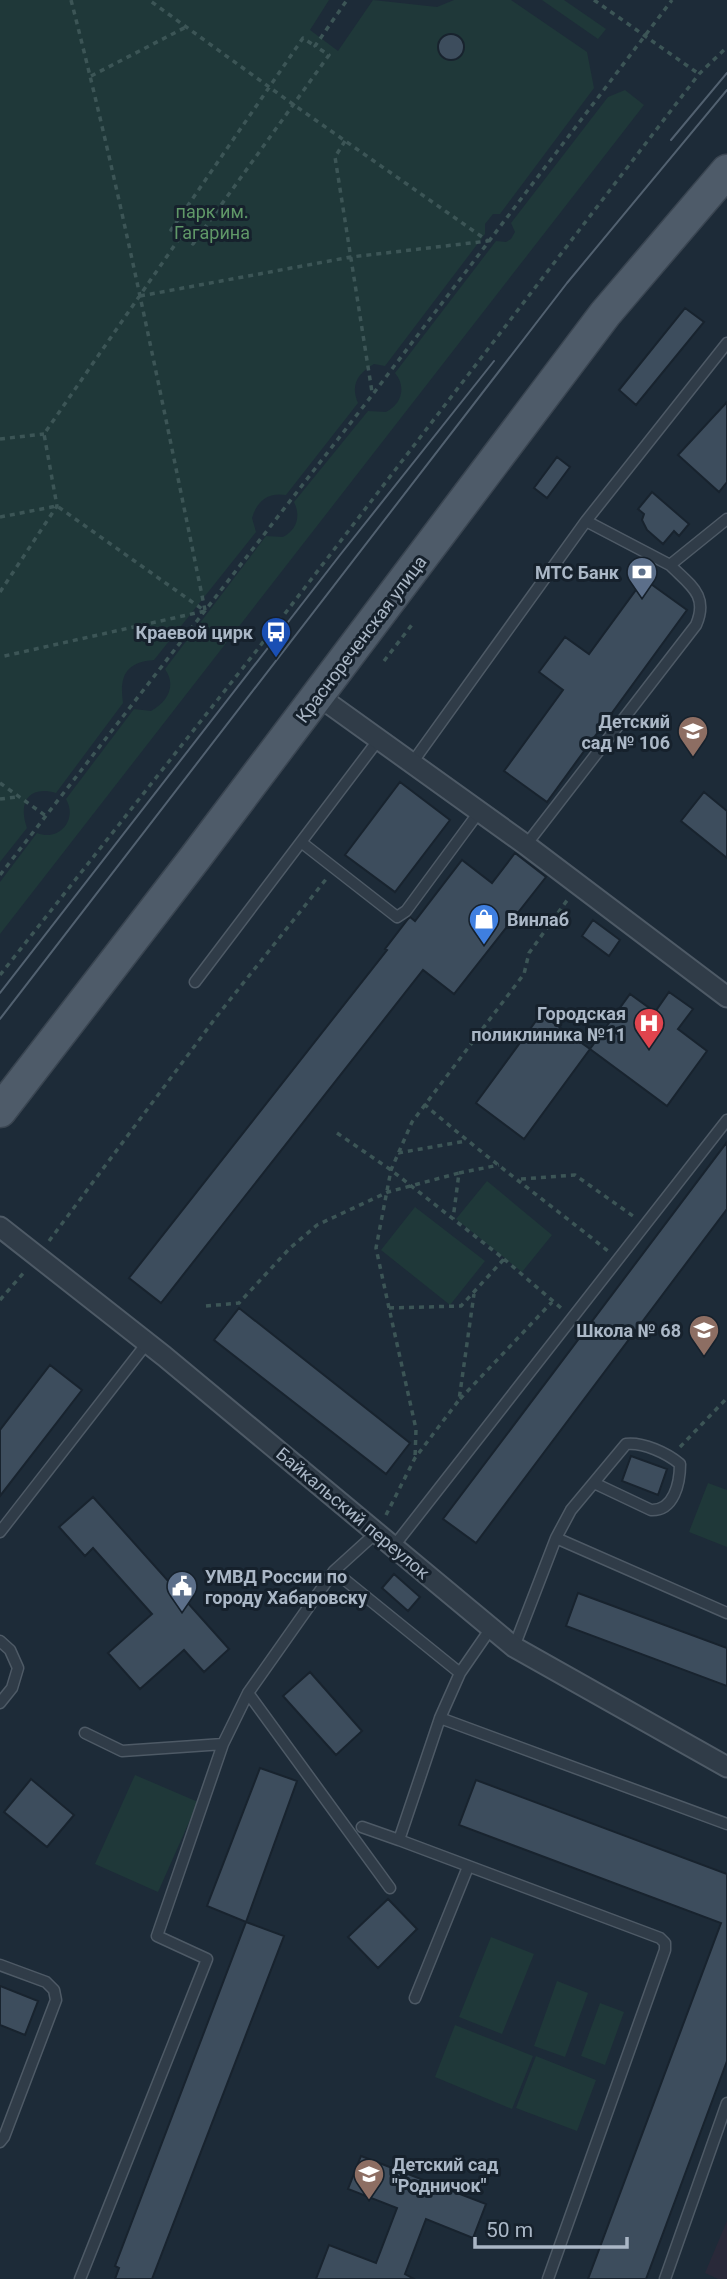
<svg xmlns="http://www.w3.org/2000/svg" width="727" height="2279" viewBox="0 0 727 2279" font-family="Roboto,sans-serif">
<style>
.medical{fill:#292939}
.green{fill:#1f3839}
.building{fill:#3d4d5d;stroke:#18232e;stroke-width:2}
.lines{fill:none;stroke-linecap:round;stroke-linejoin:round}
.lane-casing{stroke:#4e5a66;stroke-width:13}
.street-casing{stroke:#4e5a66;stroke-width:23}
.primary-casing{stroke:#3a4551;stroke-width:35}
.path{stroke:#3c5556;stroke-width:3.5;stroke-dasharray:5 5;stroke-linecap:butt}
.lane{stroke:#303c48;stroke-width:10}
.street{stroke:#303c48;stroke-width:19}
.primary{stroke:#4e5b69;stroke-width:32}
.tram{stroke:#526170;stroke-width:2}
.labels{text-anchor:middle;dominant-baseline:central;stroke-width:6;stroke-linejoin:round;paint-order:stroke}
.park-label{font-size:18px;fill:#609868;stroke:#16212c}
.poi-label{font-size:18px;font-weight:bold;fill:#aab7c6;stroke:#16212c;text-anchor:end}
.street-label{font-size:18px;fill:#aab7c6;stroke:#16212c}
</style>
<rect width="100%" height="100%" fill="#1d2b38"/>
<path class="medical" d="M727 2221V2279H718L705 2273Z"/>
<path class="green" d="M0 0H329L310 30 338 51 373 0 437 7 454 0H511L587 52 594 88 500 214H493L485 224V234L385 366 374 364C358 373 350 385 358 403L286 495C268 492 257 501 252 518L256 532 154 660C126 662 119 676 123 703L56 793C28 785 18 803 27 828L0 862Z
M542 0H564L606 29 598 39Z
M625 90 644 105 0 934V882L37 833C59 842 78 820 66 799L134 709 151 711C167 702 177 686 165 669L266 536 283 537C297 530 301 516 294 502L368 411 386 412C401 405 407 387 395 373L496 241 506 242 511 239 515 232 511 223 608 97Z
M487 1181 552 1235 522 1272 456 1219Z
M415 1207 485 1261 450 1305 381 1250Z
M708 1483 727 1490V1547L689 1532Z
M135 1775 198 1802 158 1892 95 1864Z
M491 1937 534 1954 502 2034 459 2017Z
M557 1981 588 1993 565 2057 534 2046Z
M600 2003 624 2012 605 2065 581 2056Z
M455 2025 533 2056 512 2109 435 2077Z
M536 2056 596 2080 577 2131 516 2108Z"/>
<path class="building" d="M438 47a13 13 0 1 1 26 0a13 13 0 1 1-26 0Z
M685 308 704 322 636 405 619 390Z
M727 402V482L719 492 678 455Z
M557 457 570 467 547 498 534 488Z
M652 492 689 524 679 536 674 531 663 544 647 530 642 520 644 514 638 509Z
M644 579 687 610 547 802 504 771 563 690 539 672 565 637 589 654Z
M400 782 450 820 395 892 345 855Z
M704 792 727 811V858L681 821Z
M515 853 546 877 454 994 423 970 161 1303 129 1278 387 950 385 949 408 919 410 917 415 921 462 860 492 883Z
M593 920 620 940 609 956 582 936Z
M669 992 693 1009 678 1029 707 1051 667 1106 590 1049 630 994 655 1012Z
M541 1014 590 1049 524 1139 476 1103Z
M727 1142V1209L476 1543 443 1519Z
M239 1308 410 1443 386 1474 214 1340Z
M50 1365 82 1390 0 1496V1430Z
M631 1456 667 1469 658 1495 622 1481Z
M93 1497 229 1649 204 1672 184 1650 140 1689 108 1653 152 1614 93 1548 85 1556 59 1527Z
M394 1574 420 1597 408 1611 382 1588Z
M578 1593 727 1648V1686L566 1626Z
M310 1672 362 1731 336 1755 283 1696Z
M260 1768 297 1781 246 1922 207 1906Z
M31 1779 74 1815 47 1847 4 1812Z
M476 1780 727 1874V2061L646 2279H588L721 1923 459 1825Z
M388 1899 417 1929 378 1968 348 1937Z
M246 1922 284 1936 152 2279H115L119 2268 115 2266Z
M0 1986 38 2001 25 2035 0 2025Z
M361 2156 486 2204 473 2238 426 2219 405 2274 414 2279H316L329 2245 376 2263 397 2208 348 2189Z"/>
<g class="lines">
<g class="lane-casing">
<path id="lane" d="M586 521 727 343
M412 763 586 521 670 565 727 519
M301 842 397 917 406 911 479 812
M526 845 696 625C709 595 690 585 670 565
M195 982 379 739
M0 1532 147 1343
M556 1538 571 1510 626 1444C643 1442 667 1453 680 1464 680 1483 674 1511 651 1510L594 1483
M394 1546 727 1120
M334 1571 460 1673
M491 1628 460 1673 440 1718 399 1840 660 1938 665 1943V1950L548 2279
M0 1641 10 1650 18 1668 12 1688 0 1703
M514 1647 556 1538 727 1613
M248 1693 390 1888
M440 1718 727 1824
M85 1733 122 1751 223 1744
M362 1827 399 1840
M0 1965 46 1982 54 1990 56 2000 4 2137 0 2142
M415 1998 468 1867
M80 2279 207 1959 157 1936 223 1744 248 1693 334 1571 377 1532
M665 2279 727 2103"/>
</g>
<g class="street-casing">
<path id="street" d="M317 695 526 845 727 997
M0 1227 164 1356 514 1647 727 1767"/>
</g>
<g class="primary-casing">
<path id="primary" d="M0 1111 195 858 605 314 727 171"/>
</g>
<path class="path" d="M71 0C123 202 163 406 205 610
M594 0 699 74
M91 76 186 27
M345 141 335 157 372 392
M181 236 171 230 303 38 315 46
M140 296 351 257 488 241 294 105 149 0
M0 439 44 434
M0 517 57 506 205 611 0 657
M0 592 57 506 44 434 181 236 193 244 329 55 315 46 347 0
M384 661 414 622
M0 783 46 816
M0 799 17 797
M0 875 373 394 672 0
M0 975 257 650 699 74 727 47
M424 1104C484 1156 547 1202 608 1251
M337 1133 391 1170 504 1259 461 1306 389 1308 416 1429 415 1458
M398 1153 466 1141
M459 1173 499 1165
M521 1179 575 1175 633 1216
M49 1241 217 1016 327 878
M504 1259 561 1308
M0 1300 26 1270
M206 1306 239 1303 290 1248 317 1225 388 1192 459 1173 453 1219
M389 1308 376 1248 391 1170 412 1122 524 974 529 953 568 899
M460 1399 552 1302
M680 1447 727 1398
M386 1515 415 1458 459 1400 474 1294"/>
<use href="#lane" class="lane"/>
<use href="#street" class="street"/>
<use href="#primary" class="primary"/>
<path class="tram" d="M671 140 727 73
M0 993 340 555 494 361
M0 1019 567 283 727 90"/>
</g>
<defs>
<g id="bank-pin" transform="scale(1.575)"><path d="M0 17L-7.5 6A9.5 9.5 0 1 1 7.5 6Z" fill="#5c6f8a" stroke="#16212c"/><path d="M-6-4H6V4H-6ZM0-2.3a2.3 2.3 0 1 0 0 4.6a2.3 2.3 0 1 0 0-4.6Z" fill="#fff"/></g>
<g id="bus-pin" transform="scale(1.575)"><path d="M0 17L-7.5 6A9.5 9.5 0 1 1 7.5 6Z" fill="#1a4fb4" stroke="#16212c"/><path d="M-5-6H5V4H4V6H2V4H-2V6H-4V4H-5ZM-3.5-4V0h7V-4ZM-3.5 1.2v1.5H-2V1.2ZM2 1.2v1.5H3.5V1.2Z" fill="#fff"/></g>
<g id="school-pin" transform="scale(1.575)"><path d="M0 17L-7.5 6A9.5 9.5 0 1 1 7.5 6Z" fill="#8d6e63" stroke="#16212c"/><path d="M0-5L7-2L0 1L-7-2ZM-4 1L0 2.5L4 1V4Q0 6-4 4Z" fill="#fff"/></g>
<g id="shop-pin" transform="scale(1.575)"><path d="M0 17L-7.5 6A9.5 9.5 0 1 1 7.5 6Z" fill="#3f7fe0" stroke="#16212c"/><path d="M-5-2.5h2.3a2.7 3.5 0 0 1 5.4 0H5L5.5 6h-11ZM-1.5-2.5h3a1.5 2.3 0 0 0-3 0Z" fill="#fff"/></g>
<g id="hospital-pin" transform="scale(1.575)"><path d="M0 17L-7.5 6A9.5 9.5 0 1 1 7.5 6Z" fill="#e0444e" stroke="#16212c"/><path d="M-5-5h3v3.5h4V-5h3V5h-3V1.5h-4V5h-3Z" fill="#fff"/></g>
<g id="civic-pin" transform="scale(1.575)"><path d="M0 17L-7.5 6A9.5 9.5 0 1 1 7.5 6Z" fill="#5c6f8a" stroke="#16212c"/><path d="M-.6-6.5H3V-4.5H.6V-3L4-1V1h2V6H-6V1h2V-1L-.6-3ZM-1.2 2.5V6h2.4V2.5Z" fill="#fff"/></g>
</defs>
<g fill-rule="evenodd">
<use href="#bank-pin" x="642" y="572"/>
<use href="#bus-pin" x="276" y="632"/>
<use href="#school-pin" x="693" y="731"/>
<use href="#shop-pin" x="484" y="919"/>
<use href="#hospital-pin" x="649" y="1023"/>
<use href="#school-pin" x="704" y="1330"/>
<use href="#civic-pin" x="182" y="1586"/>
<use href="#school-pin" x="369" y="2174"/>
</g>
<g class="labels">
<g class="park-label">
<text x="212" y="211">парк им.<tspan x="212" dy="21">Гагарина</tspan></text>
</g>
<g class="poi-label">
<text x="619" y="572">МТС Банк</text>
<text x="253" y="632">Краевой цирк</text>
<text x="670" y="721">Детский<tspan x="670" dy="21">сад № 106</tspan></text>
<text x="507" y="919" text-anchor="start">Винлаб</text>
<text x="626" y="1013">Городская<tspan x="626" dy="21">поликлиника №11</tspan></text>
<text x="681" y="1330">Школа № 68</text>
<text x="205" y="1576" text-anchor="start">УМВД России по<tspan x="205" dy="21">городу Хабаровску</tspan></text>
<text x="392" y="2164" text-anchor="start">Детский сад<tspan x="392" dy="21">"Родничок"</tspan></text>
</g>
<g class="street-label">
<text transform="translate(361 639) rotate(-53)">Краснореченская улица</text>
<text transform="translate(353 1513) rotate(40)">Байкальский переулок</text>
</g>
</g>
<path d="M475 2237v10h152v-10" fill="none" stroke="#aab7c6" stroke-width="3.5"/>
<text x="486" y="2237" font-size="21" fill="#aab7c6" stroke="#16212c" stroke-width="5" paint-order="stroke">50 m</text>
</svg>
